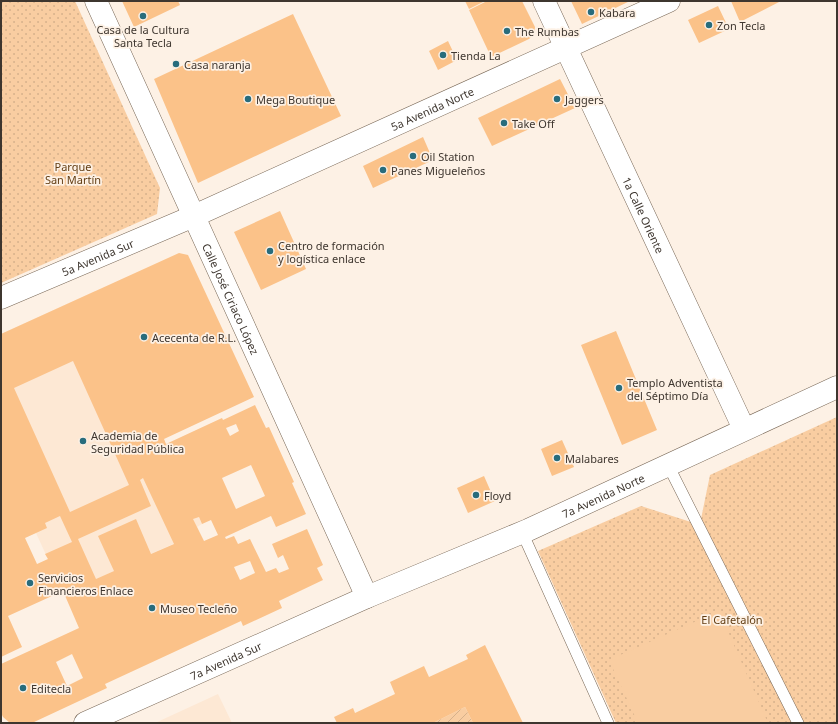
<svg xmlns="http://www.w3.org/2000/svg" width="838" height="724" viewBox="0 0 838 724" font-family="'Noto Sans',sans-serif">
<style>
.built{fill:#fde8d4}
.grass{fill:url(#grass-dots)}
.garden{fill:url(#garden-furrows)}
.pitch{fill:#f9cda1}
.building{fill:#fbc289;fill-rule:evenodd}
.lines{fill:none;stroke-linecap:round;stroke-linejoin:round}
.lane-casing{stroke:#786756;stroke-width:12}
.street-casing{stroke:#786756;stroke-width:23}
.secondary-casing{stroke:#786756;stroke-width:23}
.lane{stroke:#fff;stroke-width:11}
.street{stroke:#fff;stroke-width:22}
.secondary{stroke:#fff;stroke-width:22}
.poi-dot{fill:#286c7c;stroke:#fdf1e5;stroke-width:1.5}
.labels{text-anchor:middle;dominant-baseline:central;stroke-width:3.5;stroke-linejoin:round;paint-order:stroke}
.poi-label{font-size:11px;fill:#3e362f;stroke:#fdf1e5;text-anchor:start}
.street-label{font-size:11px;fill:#3e362f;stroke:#fdf1e5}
.park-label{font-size:11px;fill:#633e13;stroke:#fdf1e5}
</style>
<defs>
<pattern id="grass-dots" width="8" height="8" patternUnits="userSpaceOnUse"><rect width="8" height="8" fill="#f9cda1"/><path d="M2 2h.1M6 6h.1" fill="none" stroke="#d6b18b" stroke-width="1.8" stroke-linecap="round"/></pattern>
<pattern id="garden-furrows" width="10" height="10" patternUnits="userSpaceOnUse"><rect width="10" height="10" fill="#f9cda1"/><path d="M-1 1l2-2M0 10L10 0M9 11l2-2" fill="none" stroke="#d6b18b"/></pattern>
</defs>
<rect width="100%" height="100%" fill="#fdf1e5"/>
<path class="built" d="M95 291 202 524 197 527 199 532 64 594 36 533 22 539 1 334Z
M218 694 232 723H155Z"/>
<path class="grass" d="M1 1H75L160 188 157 214 1 283Z
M837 417V723H616L538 551 641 506 694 523 701 519 710 475Z"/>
<path class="garden" d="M465 707 473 723H433Z"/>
<path class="pitch" d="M719 611 768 723H638L609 660Z"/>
<path class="building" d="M122 1H178L180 5 134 27Z
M465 1H485L469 9Z
M487 1H522L535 27 534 35 529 39 491 57 469 10Z
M571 1H630L582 24Z
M731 1H781L740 22Z
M718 6 729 29 699 43 688 20Z
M293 14 341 116 198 183 154 79Z
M448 41 457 60 438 70 429 51Z
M560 79 575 108 492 146 478 118Z
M423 137 433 160 373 188 363 166Z
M280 211 306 269 261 290 234 232Z
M179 253 188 255 254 397 164 439 166 444 222 418 223 420 255 405 266 428 269 427 294 482 292 483 306 514 276 527 271 516 225 537 226 539 234 536 238 544 250 539 266 572 276 568 279 573 289 569 283 555 278 558 272 544 307 529 323 565 317 568 323 580 279 601 282 608 243 626 241 621 105 684 107 688 32 723H10L3 717 1 713V664L79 628 63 591 8 616 22 647 1 657V334ZM73 361 129 485 70 512 14 388ZM236 424 239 431 230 436 226 428ZM251 465 265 496 236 509 222 478ZM143 478 174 544 151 554 136 519 98 536 114 571 96 579 78 539 151 506 140 480ZM60 516 72 542 45 554 48 559 37 564 25 538 47 528 45 523ZM199 517 202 524 211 520 218 535 204 541 193 519ZM250 561 255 573 240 580 234 567ZM72 654 83 678 67 686 56 662Z
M616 331 657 430 622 445 581 345Z
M562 440 574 467 552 476 541 449Z
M484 476 495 501 468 513 457 488Z
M485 645 523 723H473L465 707 433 723H337L334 717 353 708 355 713 395 694 390 682 424 666 429 677 468 659 466 655Z"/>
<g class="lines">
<g class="lane-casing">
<path id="lane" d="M668 465 798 723
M522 532 608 723"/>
</g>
<g class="street-casing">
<g id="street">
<path id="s1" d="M544 1 744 429"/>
</g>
</g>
<g class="secondary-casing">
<g id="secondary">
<path id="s2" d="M96 1 367 597"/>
<path id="s3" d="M1 298 194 216 669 1"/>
<path id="s4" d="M85 723 367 597 528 530 837 387"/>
</g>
</g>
<use href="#lane" class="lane"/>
<use href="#street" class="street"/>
<use href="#secondary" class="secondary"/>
</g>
<g class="poi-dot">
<circle cx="591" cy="12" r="4"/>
<circle cx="143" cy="16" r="4"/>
<circle cx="709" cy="25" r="4"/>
<circle cx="507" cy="31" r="4"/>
<circle cx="443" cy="55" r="4"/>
<circle cx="176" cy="64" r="4"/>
<circle cx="248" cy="99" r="4"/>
<circle cx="557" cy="99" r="4"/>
<circle cx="504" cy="123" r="4"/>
<circle cx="413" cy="156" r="4"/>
<circle cx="383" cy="170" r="4"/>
<circle cx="270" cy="251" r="4"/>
<circle cx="144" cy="337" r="4"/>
<circle cx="619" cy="388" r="4"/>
<circle cx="83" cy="441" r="4"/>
<circle cx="557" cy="458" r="4"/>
<circle cx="476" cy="495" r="4"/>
<circle cx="30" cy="583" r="4"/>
<circle cx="152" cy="608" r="4"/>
<circle cx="23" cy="688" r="4"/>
</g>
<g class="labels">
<g class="poi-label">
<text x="599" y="12">Kabara</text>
<text x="717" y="25">Zon Tecla</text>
<text x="143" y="29" text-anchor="middle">Casa de la Cultura<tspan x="143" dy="13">Santa Tecla</tspan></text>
<text x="515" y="31">The Rumbas</text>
<text x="451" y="55">Tienda La</text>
<text x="184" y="64">Casa naranja</text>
<text x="256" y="99">Mega Boutique</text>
<text x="565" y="99">Jaggers</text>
<text x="512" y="123">Take Off</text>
<text x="421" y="156">Oil Station</text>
<text x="391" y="170">Panes Migueleños</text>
<text x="278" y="245">Centro de formación<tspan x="278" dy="13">y logística enlace</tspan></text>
<text x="152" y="337">Acecenta de R.L.</text>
<text x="627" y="382">Templo Adventista<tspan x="627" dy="13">del Séptimo Día</tspan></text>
<text x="91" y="435">Academia de<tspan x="91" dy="13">Seguridad Pública</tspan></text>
<text x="565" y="458">Malabares</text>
<text x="484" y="495">Floyd</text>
<text x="38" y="577">Servicios<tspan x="38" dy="13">Financieros Enlace</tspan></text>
<text x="160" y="608">Museo Tecleño</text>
<text x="31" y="688">Editecla</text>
</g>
<g class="street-label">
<text stroke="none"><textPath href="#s3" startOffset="471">5a Avenida Norte</textPath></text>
<text stroke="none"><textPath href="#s1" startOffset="236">1a Calle Oriente</textPath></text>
<text stroke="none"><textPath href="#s3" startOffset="105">5a Avenida Sur</textPath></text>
<text stroke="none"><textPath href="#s2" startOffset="327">Calle José Ciriaco López</textPath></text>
<text stroke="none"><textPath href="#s4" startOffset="566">7a Avenida Norte</textPath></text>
<text stroke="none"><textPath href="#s4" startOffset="154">7a Avenida Sur</textPath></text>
</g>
<g class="park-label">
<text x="73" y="166">Parque<tspan x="73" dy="13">San Martín</tspan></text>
<text x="732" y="619">El Cafetalón</text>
</g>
</g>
<rect width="838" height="724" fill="none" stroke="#3e362f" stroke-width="4"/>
</svg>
